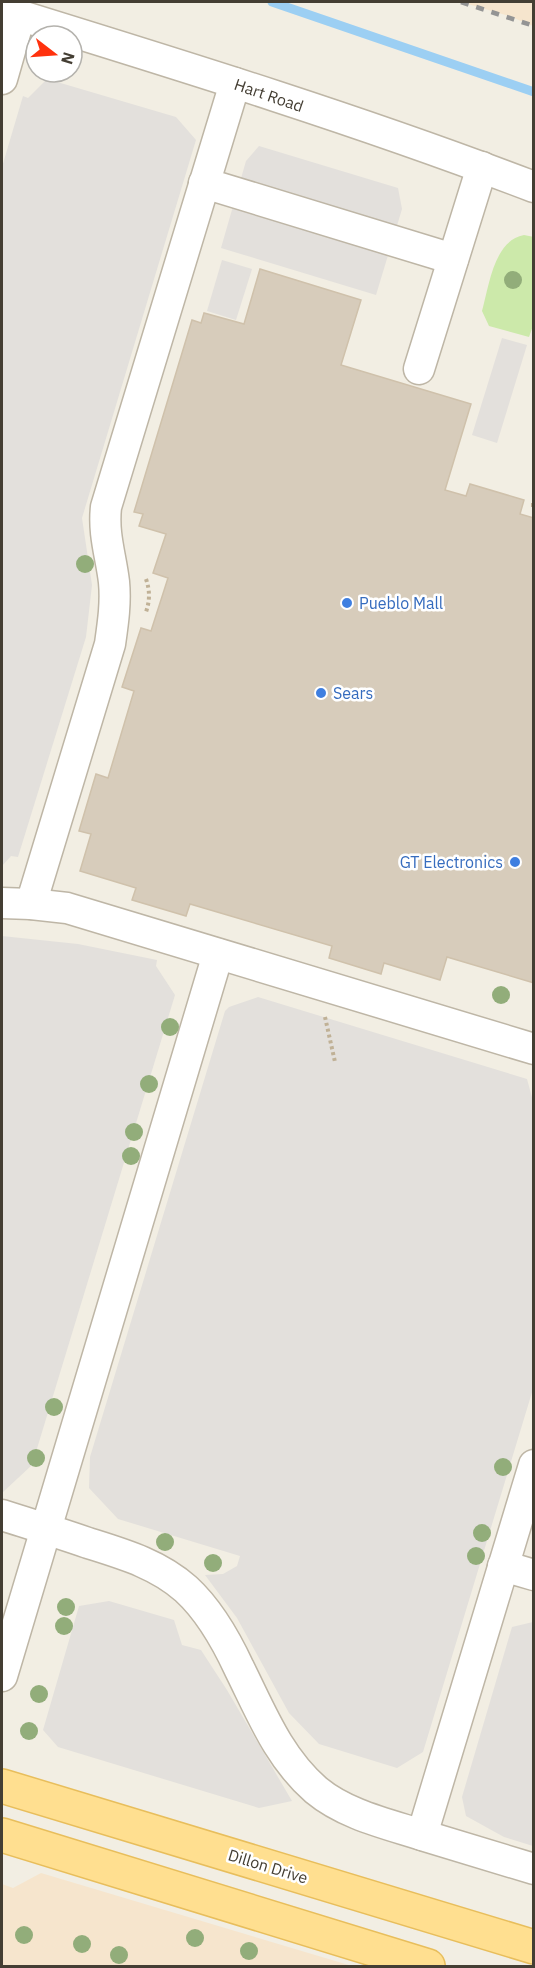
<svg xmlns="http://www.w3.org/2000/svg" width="535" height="1968" viewBox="0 0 535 1968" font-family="'IBM Plex Sans',sans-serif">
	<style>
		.commercial { fill: #f6e5cd }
		.green { fill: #cce9aa }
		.parking { fill: #e3e0dc }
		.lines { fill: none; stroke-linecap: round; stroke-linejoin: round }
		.stream { stroke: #9ccff3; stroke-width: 9 }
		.building { fill: #d7ccbb; stroke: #cfc1ab; stroke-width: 1.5 }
		.minor-casing { stroke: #beb6a6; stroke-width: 33 }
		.major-casing { stroke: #e8be5c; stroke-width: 36 }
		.path { stroke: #c0b196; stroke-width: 4; stroke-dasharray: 3 3; stroke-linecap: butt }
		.minor { stroke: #fff; stroke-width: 30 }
		.major { stroke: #ffdf90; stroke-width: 33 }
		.rail { stroke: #949494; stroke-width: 4.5; stroke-dasharray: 8 8; stroke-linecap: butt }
		.tree { fill: #92ad7a }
		.shop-dot { fill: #3f7fe0; stroke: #fff; stroke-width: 2 }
		.labels { text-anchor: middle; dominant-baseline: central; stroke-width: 5; stroke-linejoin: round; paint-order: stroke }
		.street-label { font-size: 16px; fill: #443e33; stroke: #fff }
		.shop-label { font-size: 16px; fill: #366cbe; stroke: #fff; text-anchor: start }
	</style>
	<rect width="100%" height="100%" fill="#f2eee3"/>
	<!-- commercial -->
	<g class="commercial">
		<path d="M461,2H533V26L509,16Z"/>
		<path d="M41,1873L352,1966H2V1884L13,1888Z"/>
	</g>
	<!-- green -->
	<path class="green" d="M524,235L534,237V323L529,337L489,326L482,311C489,286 494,240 524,235Z"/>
	<!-- parking -->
	<g class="parking">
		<path d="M47,79L176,117L196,140L82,518L92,585L86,637L18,857L11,856L2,866V167L23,96L28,98Z"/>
		<path d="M259,146L398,188L402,209L376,295L221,248L246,161Z"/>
		<path d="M222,260L252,269L236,320L207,311Z"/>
		<path d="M502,338L527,345L497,443L472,435Z"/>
		<path d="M2,936L78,944L157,960L156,966L175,995L32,1465L3,1492H2Z"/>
		<path d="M258,997L527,1079L533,1101V1389L423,1752L397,1768L319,1744L289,1713L237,1618L205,1575L223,1574L237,1566L240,1556L118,1519L89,1488L90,1457L225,1011L229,1007Z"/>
		<path d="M109,1601L174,1620L182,1645L201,1650L227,1690L292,1801L259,1808L58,1747L43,1730L79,1606Z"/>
		<path d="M533,1622H534L533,1846L504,1837L466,1816L462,1797L512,1627Z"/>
	</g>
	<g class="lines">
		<!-- stream -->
		<path class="stream" d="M272,2L534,92"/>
	</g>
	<!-- building -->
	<path class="building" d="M260,269L361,300L341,365L471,404L445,490L466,496L470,484L524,500L520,514L534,518V983L447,957L440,980L384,963L381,974L329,958L332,946L190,904L186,916L132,900L136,888L80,871L91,834L79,831L96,774L108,778L134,691L122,687L141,628L151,631L168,578L153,573L166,534L139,526L143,514L134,512L192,320L201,323L204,313L244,324Z"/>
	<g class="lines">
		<defs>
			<g id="minor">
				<path d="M2,10C180,65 359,120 534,187"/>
				<path d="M2,79L20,16"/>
				<path d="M204,183L453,259"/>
				<path d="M419,369L482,167"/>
				<path d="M2,903L31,904L67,908L534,1049"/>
				<path d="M31,904L110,644C113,623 116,603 114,582C111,556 103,535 106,507L235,83"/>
				<path d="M2,1515C30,1524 59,1533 88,1543C123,1554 158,1564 186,1589C210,1611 226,1640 239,1668C261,1712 278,1757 316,1790C346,1815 388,1824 425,1836C461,1847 497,1858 534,1869"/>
				<path d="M503,1566L534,1575"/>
				<path d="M2,1676L218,954"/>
				<path d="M422,1835L534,1465"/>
			</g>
			<g id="major">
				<path d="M2,1786L534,1947"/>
				<path d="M2,1835L428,1966"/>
			</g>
		</defs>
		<!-- minor casing -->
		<use href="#minor" class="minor-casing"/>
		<!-- major casing -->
		<use href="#major" class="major-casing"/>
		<!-- path -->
		<g class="path">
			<path d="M531,505H534"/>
			<path d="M146,579C150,591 150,600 146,612"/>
			<path d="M325,1017L335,1062"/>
		</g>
		<!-- minor -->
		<use href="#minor" class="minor"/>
		<!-- major -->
		<use href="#major" class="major"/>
		<!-- rail -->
		<path class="rail" d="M461,2L534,26"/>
	</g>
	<!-- trees -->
	<g class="tree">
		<circle cx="513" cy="280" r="9"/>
		<circle cx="85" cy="564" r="9"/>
		<circle cx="501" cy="995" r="9"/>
		<circle cx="170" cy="1027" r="9"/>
		<circle cx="149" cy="1084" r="9"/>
		<circle cx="134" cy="1132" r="9"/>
		<circle cx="131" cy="1156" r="9"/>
		<circle cx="54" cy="1407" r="9"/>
		<circle cx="36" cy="1458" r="9"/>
		<circle cx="503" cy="1467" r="9"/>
		<circle cx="482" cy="1533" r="9"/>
		<circle cx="165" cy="1542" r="9"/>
		<circle cx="476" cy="1556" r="9"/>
		<circle cx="213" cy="1563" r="9"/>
		<circle cx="66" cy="1607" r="9"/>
		<circle cx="64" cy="1626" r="9"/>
		<circle cx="39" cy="1694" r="9"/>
		<circle cx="29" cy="1731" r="9"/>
		<circle cx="24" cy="1935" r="9"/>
		<circle cx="195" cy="1938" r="9"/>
		<circle cx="82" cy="1944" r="9"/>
		<circle cx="249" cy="1951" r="9"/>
		<circle cx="119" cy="1955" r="9"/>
	</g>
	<!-- markers -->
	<g class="shop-dot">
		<circle cx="347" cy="603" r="6"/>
		<circle cx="321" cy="693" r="6"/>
		<circle cx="515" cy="862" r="6"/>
	</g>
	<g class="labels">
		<!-- street labels -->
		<g class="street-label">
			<text transform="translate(269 95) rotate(19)">Hart Road</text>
			<text transform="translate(268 1866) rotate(17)">Dillon Drive</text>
		</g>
		<!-- shop labels -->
		<g class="shop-label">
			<text x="359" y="603">Pueblo Mall</text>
			<text x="333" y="693">Sears</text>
			<text x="503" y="862" text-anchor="end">GT Electronics</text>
		</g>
	</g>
	<!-- border -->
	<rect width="535" height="1968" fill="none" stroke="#443e33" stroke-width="6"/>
	<!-- north arrow -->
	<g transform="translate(54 54) rotate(107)"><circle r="28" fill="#ffffff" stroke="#b4b2ad" stroke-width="1.5"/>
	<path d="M0-4.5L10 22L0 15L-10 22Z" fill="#ff320e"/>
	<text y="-9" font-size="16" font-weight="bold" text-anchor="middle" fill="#443e33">N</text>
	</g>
</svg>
